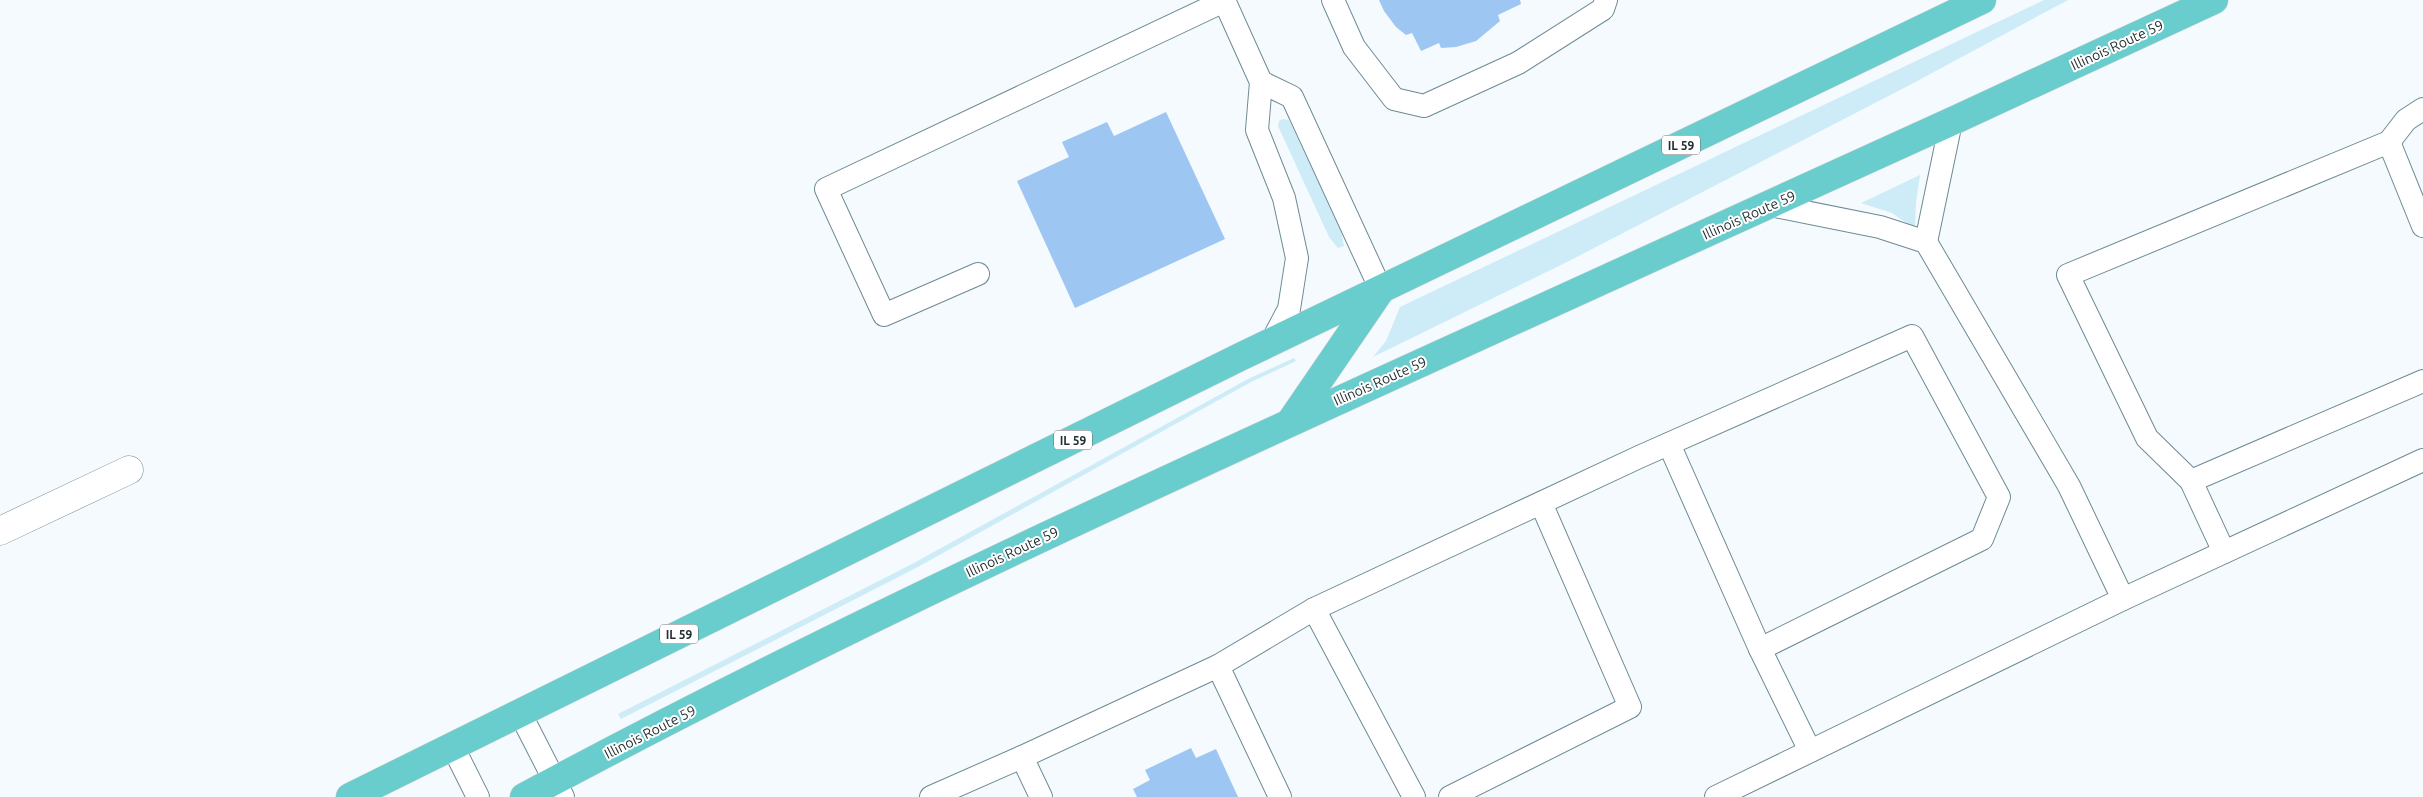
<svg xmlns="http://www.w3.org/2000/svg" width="2423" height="797" viewBox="0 0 2423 797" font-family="Ubuntu,sans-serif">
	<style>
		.green { fill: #cdecf7 }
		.building { fill: #9ec6f3 }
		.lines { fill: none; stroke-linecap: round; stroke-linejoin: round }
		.service-casing { stroke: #6e8a94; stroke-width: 24 }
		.minor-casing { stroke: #6e8a94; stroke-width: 29 }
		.primary-casing { stroke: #d3d5d6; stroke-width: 29 }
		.service { stroke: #fff; stroke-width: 22 }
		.minor { stroke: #fff; stroke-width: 28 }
		.primary { stroke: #6acdcd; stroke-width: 28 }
		.labels { text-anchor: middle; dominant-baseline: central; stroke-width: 4; stroke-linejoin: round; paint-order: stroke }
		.shield { fill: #fff; stroke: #646d70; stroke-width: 1 }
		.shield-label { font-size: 12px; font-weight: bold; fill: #222e32 }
		.street-label { font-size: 14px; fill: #222e32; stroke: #fff }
	</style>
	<rect width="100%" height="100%" fill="#f4fafd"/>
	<!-- green -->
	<g class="green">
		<path d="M2044,0H2068L1904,88L1565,263L1373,357L1386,341L1400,307Z"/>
		<path d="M1283,119L1289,120L1341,231L1344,246L1338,248L1329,237L1278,126L1279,121Z"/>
		<path d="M1920,175L1916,202L1915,229L1892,213L1861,203Z"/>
		<path d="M1294,358L1296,361L1251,382L916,568L621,719L618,714L912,564L1248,379Z"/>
	</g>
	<!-- building -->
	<g class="building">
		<path d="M1379,0H1520L1521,4L1498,15L1500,21L1476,41L1456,47L1441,48L1439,43L1421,51L1412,33L1406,35L1396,27L1384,11Z"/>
		<path d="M1166,112L1225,239L1075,308L1017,181L1069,157L1062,142L1107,122L1114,136Z"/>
		<path d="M1191,748L1196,758L1216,749L1238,797H1137L1133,789L1150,780L1145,770Z"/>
	</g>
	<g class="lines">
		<defs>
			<g id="service">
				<path d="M1224,0L1261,82L1257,130L1284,198L1297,258L1289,309L1272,341"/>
				<path d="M1333,0L1354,47L1394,99L1424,106L1518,63L1603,9L1606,0"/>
				<path d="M1261,82L1292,97L1381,290"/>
				<path d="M2389,142L2423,226"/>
				<path d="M1770,205L1880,227L1926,242L2069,486L2123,599"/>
				<path d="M1926,242L1951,122"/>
				<path d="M978,274L884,315L826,189L1224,1"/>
				<path d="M1669,444L1760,649"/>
				<path d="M2191,481L2423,381"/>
				<path d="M2224,552L2191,481L2147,438L2068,275L2389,142L2406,120L2423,109"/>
				<path d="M1314,609L1639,457L1912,336L1999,497L1982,539L1760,649L1810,751"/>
				<path d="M1218,666L1314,609L1414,797"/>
				<path d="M520,713L563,797"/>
				<path d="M453,747L478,797"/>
				<path d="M1022,757L1041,797"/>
				<path d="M931,797L1022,757L1218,666L1280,797"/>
				<path d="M1450,797L1630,707L1541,503"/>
				<path d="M1716,797L2123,599L2423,460"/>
			</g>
			<path id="minor" d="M0,531L129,470"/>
			<g id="primary">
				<path d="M1291,421L1380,291"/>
				<path d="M350,797L1240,357L1982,0"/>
				<path d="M524,797C849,622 1186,470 1522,317C1753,213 1984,107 2214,0"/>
			</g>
		</defs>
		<!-- service casing -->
		<use href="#service" class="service-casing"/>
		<!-- minor casing -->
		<use href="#minor" class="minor-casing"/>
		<!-- primary casing -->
		<use href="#primary" class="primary-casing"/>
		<!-- service -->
		<use href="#service" class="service"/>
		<!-- minor -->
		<use href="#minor" class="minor"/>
		<!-- primary -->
		<use href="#primary" class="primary"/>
	</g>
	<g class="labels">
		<!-- shield labels -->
		<g class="shield">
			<rect x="1662" y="135.5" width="38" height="19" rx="4"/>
			<rect x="1054" y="430.5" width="38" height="19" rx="4"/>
			<rect x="660" y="624.5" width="38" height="19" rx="4"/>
		</g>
		<g class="shield-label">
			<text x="1681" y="145">IL 59</text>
			<text x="1073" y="440">IL 59</text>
			<text x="679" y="634">IL 59</text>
		</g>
		<!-- street labels -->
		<g class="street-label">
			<text transform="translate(2117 45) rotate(-25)">Illinois Route 59</text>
			<text transform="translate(1749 215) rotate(-24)">Illinois Route 59</text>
			<text transform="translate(1380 381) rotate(-24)">Illinois Route 59</text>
			<text transform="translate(1012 552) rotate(-25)">Illinois Route 59</text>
			<text transform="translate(650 732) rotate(-27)">Illinois Route 59</text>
		</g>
	</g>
</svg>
